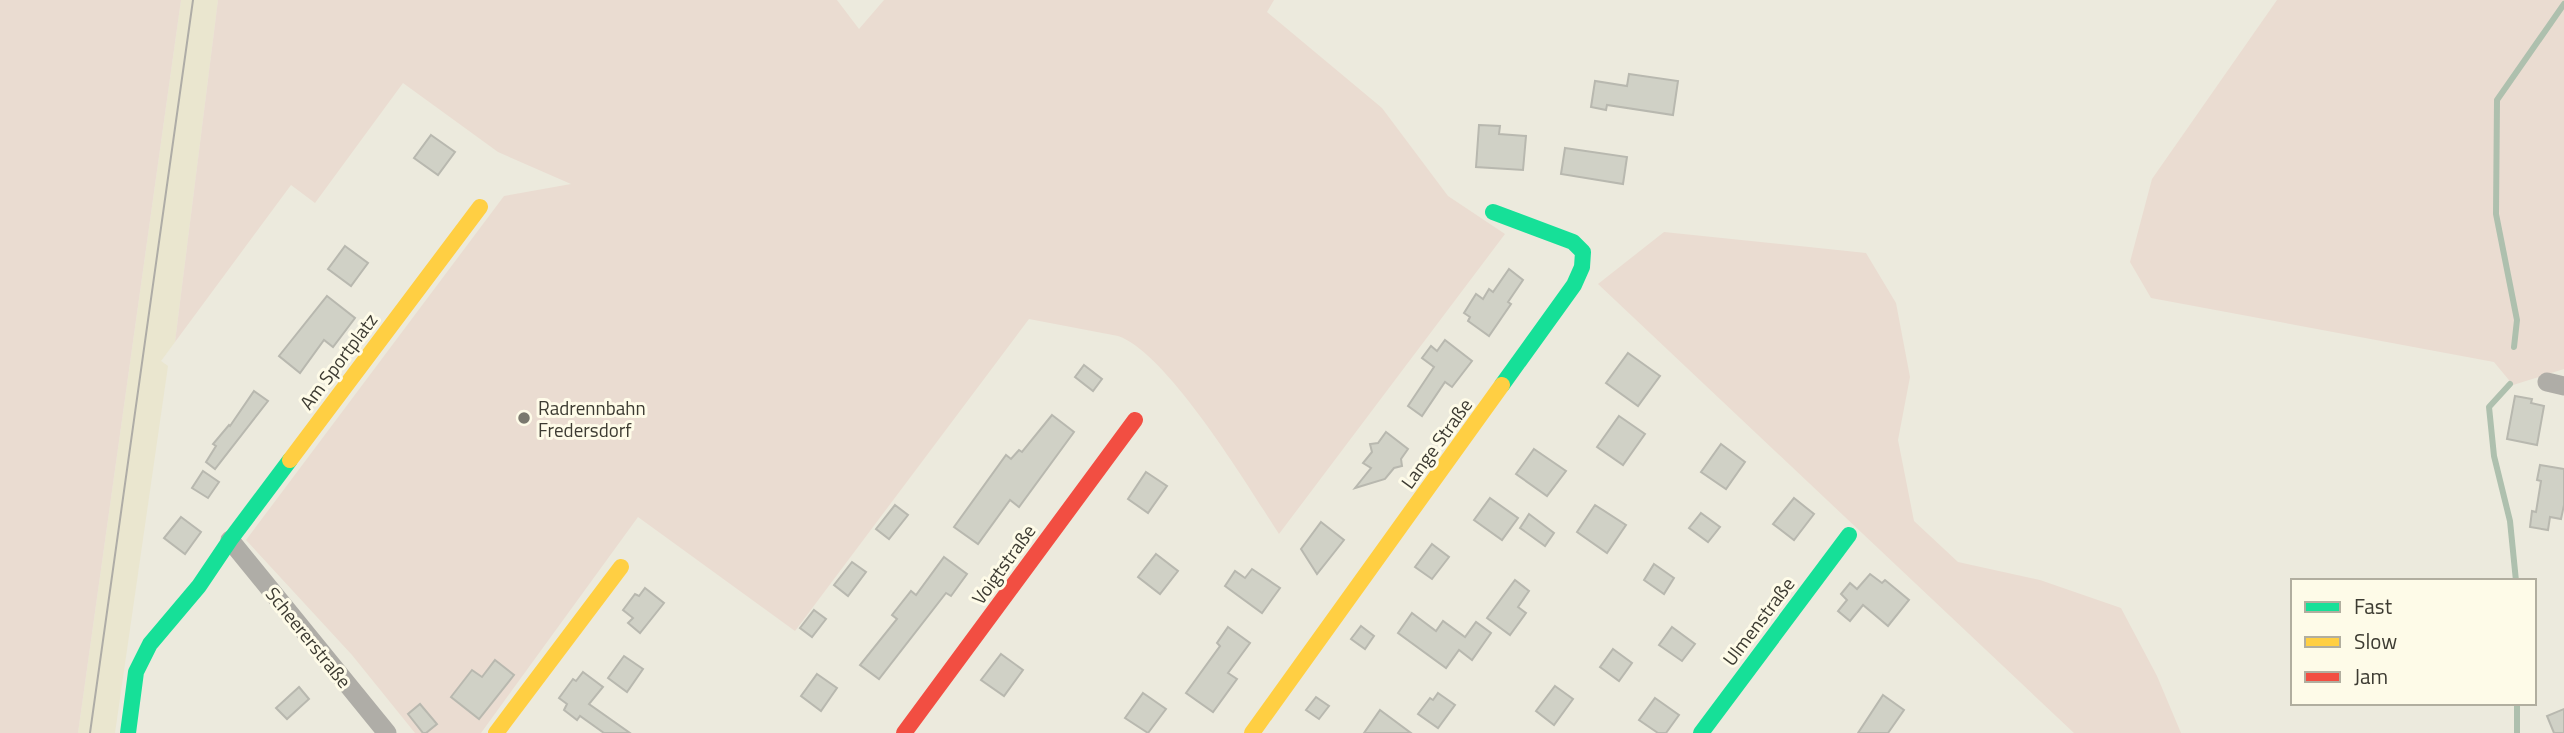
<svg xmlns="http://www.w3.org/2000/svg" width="2564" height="733" viewBox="0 0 2564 733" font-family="'Titillium Web',sans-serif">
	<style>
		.built { fill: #eae6cf }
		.green { fill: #eadcd1 }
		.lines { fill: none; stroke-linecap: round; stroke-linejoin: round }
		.stream { stroke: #aec0ae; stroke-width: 6 }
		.building { fill: #d0d1c6; stroke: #b8b8af; stroke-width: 2 }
		.street { stroke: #afada7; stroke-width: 19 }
		.fast { stroke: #16e098; stroke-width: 16 }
		.slow { stroke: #ffcf43; stroke-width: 16 }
		.jam { stroke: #f24e42; stroke-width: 16 }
		.tram { stroke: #aeaca6; stroke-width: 2 }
		.poi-dot { fill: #7a786e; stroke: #fefbe8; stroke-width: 2.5 }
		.labels { text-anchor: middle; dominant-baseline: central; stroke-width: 6; stroke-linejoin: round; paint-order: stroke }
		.street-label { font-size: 19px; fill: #3d3b32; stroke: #fefbe8 }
		.poi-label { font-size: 19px; fill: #3d3b32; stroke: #fefbe8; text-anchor: start }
	</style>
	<rect width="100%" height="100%" fill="#eceadd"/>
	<!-- built -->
	<path class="built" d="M181,0H218L175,342L161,361L168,366L115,733H78Z"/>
	<!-- green -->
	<g class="green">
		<path d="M0,0H181L78,733H0Z"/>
		<path d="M218,0H837L859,29L884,0H1274L1267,12L1382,108L1448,196L1505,234L1279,534C1249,488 1168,353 1118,336L1029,319L795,631L638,517L481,733H415L352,655L246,540L504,196L571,184L498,152L403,83L315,203L291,185L175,342Z"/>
		<path d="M2277,0H2564V369L2513,385L2494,362L2151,298L2130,262L2152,179Z"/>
		<path d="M1664,232L1866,253L1896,303L1910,377L1898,440L1914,521L1958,562L2040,580L2121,608L2157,676L2181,733H2074L1598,284Z"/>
	</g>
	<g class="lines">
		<!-- stream -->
		<g class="stream">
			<path d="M2514,347L2517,320L2496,214L2497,100L2564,4"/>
			<path d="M2510,384L2489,407L2494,456L2510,521L2516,581"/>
			<path d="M2517,703V733"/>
		</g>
	</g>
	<!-- building -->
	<g class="building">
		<path d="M1629,74L1678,81L1673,115L1607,105L1606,110L1591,107L1595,81L1627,86Z"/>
		<path d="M1479,125L1500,126L1499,134L1526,136L1523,170L1476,167Z"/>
		<path d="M431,135L455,152L438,175L414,158Z"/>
		<path d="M1565,148L1627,157L1623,184L1561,174Z"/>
		<path d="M345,246L368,263L351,286L328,269Z"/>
		<path d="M1509,269L1523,280L1508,302L1511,304L1489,336L1468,321L1470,317L1464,313L1476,294L1483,299L1489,289L1493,292Z"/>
		<path d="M327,296L355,318L333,347L324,340L300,373L279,356Z"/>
		<path d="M1445,340L1472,361L1452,387L1445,382L1422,416L1408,406L1434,367L1422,358L1431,346L1437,351Z"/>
		<path d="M1628,353L1660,376L1638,406L1606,383Z"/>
		<path d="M1084,365L1102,379L1093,391L1075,377Z"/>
		<path d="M254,391L268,401L215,469L206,462L216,446L213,444L229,425L230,426Z"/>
		<path d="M2515,396L2532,399L2531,403L2544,406L2537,445L2507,439Z"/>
		<path d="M1052,415L1074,432L1019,507L1010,500L978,544L954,527L1006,455L1011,459L1019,450L1022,452Z"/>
		<path d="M1619,416L1645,434L1623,465L1597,447Z"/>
		<path d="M1386,432L1408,449L1401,459L1402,466L1394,468L1385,479L1355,488L1371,468L1363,463L1372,452L1370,444L1378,443Z"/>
		<path d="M1721,444L1745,462L1726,489L1701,472Z"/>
		<path d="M1534,449L1566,471L1547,496L1516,474Z"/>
		<path d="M2540,465L2564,469V505L2561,519L2550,517L2548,530L2530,527L2532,511L2536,512L2541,481L2537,480Z"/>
		<path d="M203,471L219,482L208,498L192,488Z"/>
		<path d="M1146,472L1167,486L1148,513L1128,499Z"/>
		<path d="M1490,498L1518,518L1502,540L1474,520Z"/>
		<path d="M1794,498L1814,514L1794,540L1773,524Z"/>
		<path d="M895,505L908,515L889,539L876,529Z"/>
		<path d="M1595,505L1626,525L1607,553L1577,532Z"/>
		<path d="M1701,513L1720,527L1708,542L1689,528Z"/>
		<path d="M1529,514L1554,533L1545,546L1520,528Z"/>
		<path d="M181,517L201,532L185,554L164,538Z"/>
		<path d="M1321,522L1344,540L1317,574L1301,549Z"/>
		<path d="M1432,544L1449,557L1432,579L1415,567Z"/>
		<path d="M1156,554L1178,571L1160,594L1138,577Z"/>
		<path d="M944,557L967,574L951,596L946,593L879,679L860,665L897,619L892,615L911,591L916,595Z"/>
		<path d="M852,562L866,572L848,596L834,585Z"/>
		<path d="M1654,564L1674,578L1664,594L1644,580Z"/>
		<path d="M1252,569L1280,588L1262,613L1225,586L1235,571L1245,578Z"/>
		<path d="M1870,574L1882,583L1885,580L1909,600L1888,626L1863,605L1850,621L1838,611L1847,600L1841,594L1850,583L1857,589Z"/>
		<path d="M1515,580L1529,591L1518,607L1526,613L1510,635L1487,618Z"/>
		<path d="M645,588L664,603L640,633L628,623L633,618L623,610L635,594L639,596Z"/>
		<path d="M814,610L826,619L812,637L800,628Z"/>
		<path d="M1412,613L1436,631L1443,621L1465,637L1476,622L1491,633L1472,660L1459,650L1446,668L1398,633Z"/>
		<path d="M1361,626L1374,636L1365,649L1351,639Z"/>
		<path d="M1228,627L1250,643L1228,673L1237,679L1213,712L1186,693L1220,646L1217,643Z"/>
		<path d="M1672,627L1695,644L1682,661L1659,645Z"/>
		<path d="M1613,649L1632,663L1619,681L1600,667Z"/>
		<path d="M1001,654L1023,670L1004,696L981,680Z"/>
		<path d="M624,656L643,669L627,692L608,678Z"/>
		<path d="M495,660L514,675L479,719L451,697L472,670L482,677Z"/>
		<path d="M583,672L603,687L589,704L630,733H604L580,716L577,720L564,710L567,704L559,698L573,679L576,681Z"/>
		<path d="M817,674L837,688L821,711L801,696Z"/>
		<path d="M1555,686L1573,699L1554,725L1536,711Z"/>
		<path d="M299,687L309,699L287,719L276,708Z"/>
		<path d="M1143,693L1166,709L1148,733L1125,718Z"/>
		<path d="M1438,693L1455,705L1438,728L1418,714L1430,698L1433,700Z"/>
		<path d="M1883,695L1904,710L1888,733H1858Z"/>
		<path d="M1316,697L1329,706L1319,719L1306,710Z"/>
		<path d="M1655,698L1679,715L1666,733H1658L1639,720Z"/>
		<path d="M420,704L437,724L426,733H423L408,714Z"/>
		<path d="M2564,709V733H2554L2547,716Z"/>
		<path d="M1380,710L1411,733H1364Z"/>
	</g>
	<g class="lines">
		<!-- street -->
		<g class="street">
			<path d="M2547,382L2564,386"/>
			<path d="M230,540L387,733"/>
		</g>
		<!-- fast -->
		<g class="fast">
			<path d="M1493,212L1573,242L1583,252L1582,267L1574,285L1502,385"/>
			<path d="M128,733L136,672L150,644L199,586L230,540L290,460"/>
			<path d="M1701,733L1849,535"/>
		</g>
		<!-- slow -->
		<g class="slow">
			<path d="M290,460L480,207"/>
			<path d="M496,733L621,567"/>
			<path d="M1252,733L1502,385"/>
		</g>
		<!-- jam -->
		<path class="jam" d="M904,733L1135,420"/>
		<!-- tram -->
		<path class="tram" d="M90,733L193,0"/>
	</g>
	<!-- markers -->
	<circle class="poi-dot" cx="524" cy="418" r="7"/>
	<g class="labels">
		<!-- street labels -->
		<g class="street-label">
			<text transform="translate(338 361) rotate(-53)">Am Sportplatz</text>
			<text transform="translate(1436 443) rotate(-54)">Lange Straße</text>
			<text transform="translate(1003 564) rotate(-54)">Voigtstraße</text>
			<text transform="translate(1758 621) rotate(-53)">Ulmenstraße</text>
			<text transform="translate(309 637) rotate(51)">Scheererstraße</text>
		</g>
		<!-- poi labels -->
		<g class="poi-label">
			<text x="538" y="407">Radrennbahn<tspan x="538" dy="22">Fredersdorf</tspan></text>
		</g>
	</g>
	<!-- legend -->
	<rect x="2291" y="579" width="245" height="126" fill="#fefbe8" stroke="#b1ae9f" stroke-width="2"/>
	<rect x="2305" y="602" width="35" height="10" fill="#16e098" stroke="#b1ae9f" stroke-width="2"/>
	<text x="2354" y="614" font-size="21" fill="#3d3b32">Fast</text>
	<rect x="2305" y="637" width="35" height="10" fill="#ffcf43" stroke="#b1ae9f" stroke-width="2"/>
	<text x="2354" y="649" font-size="21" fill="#3d3b32">Slow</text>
	<rect x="2305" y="672" width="35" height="10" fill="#f24e42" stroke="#b1ae9f" stroke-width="2"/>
	<text x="2354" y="684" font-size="21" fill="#3d3b32">Jam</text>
</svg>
